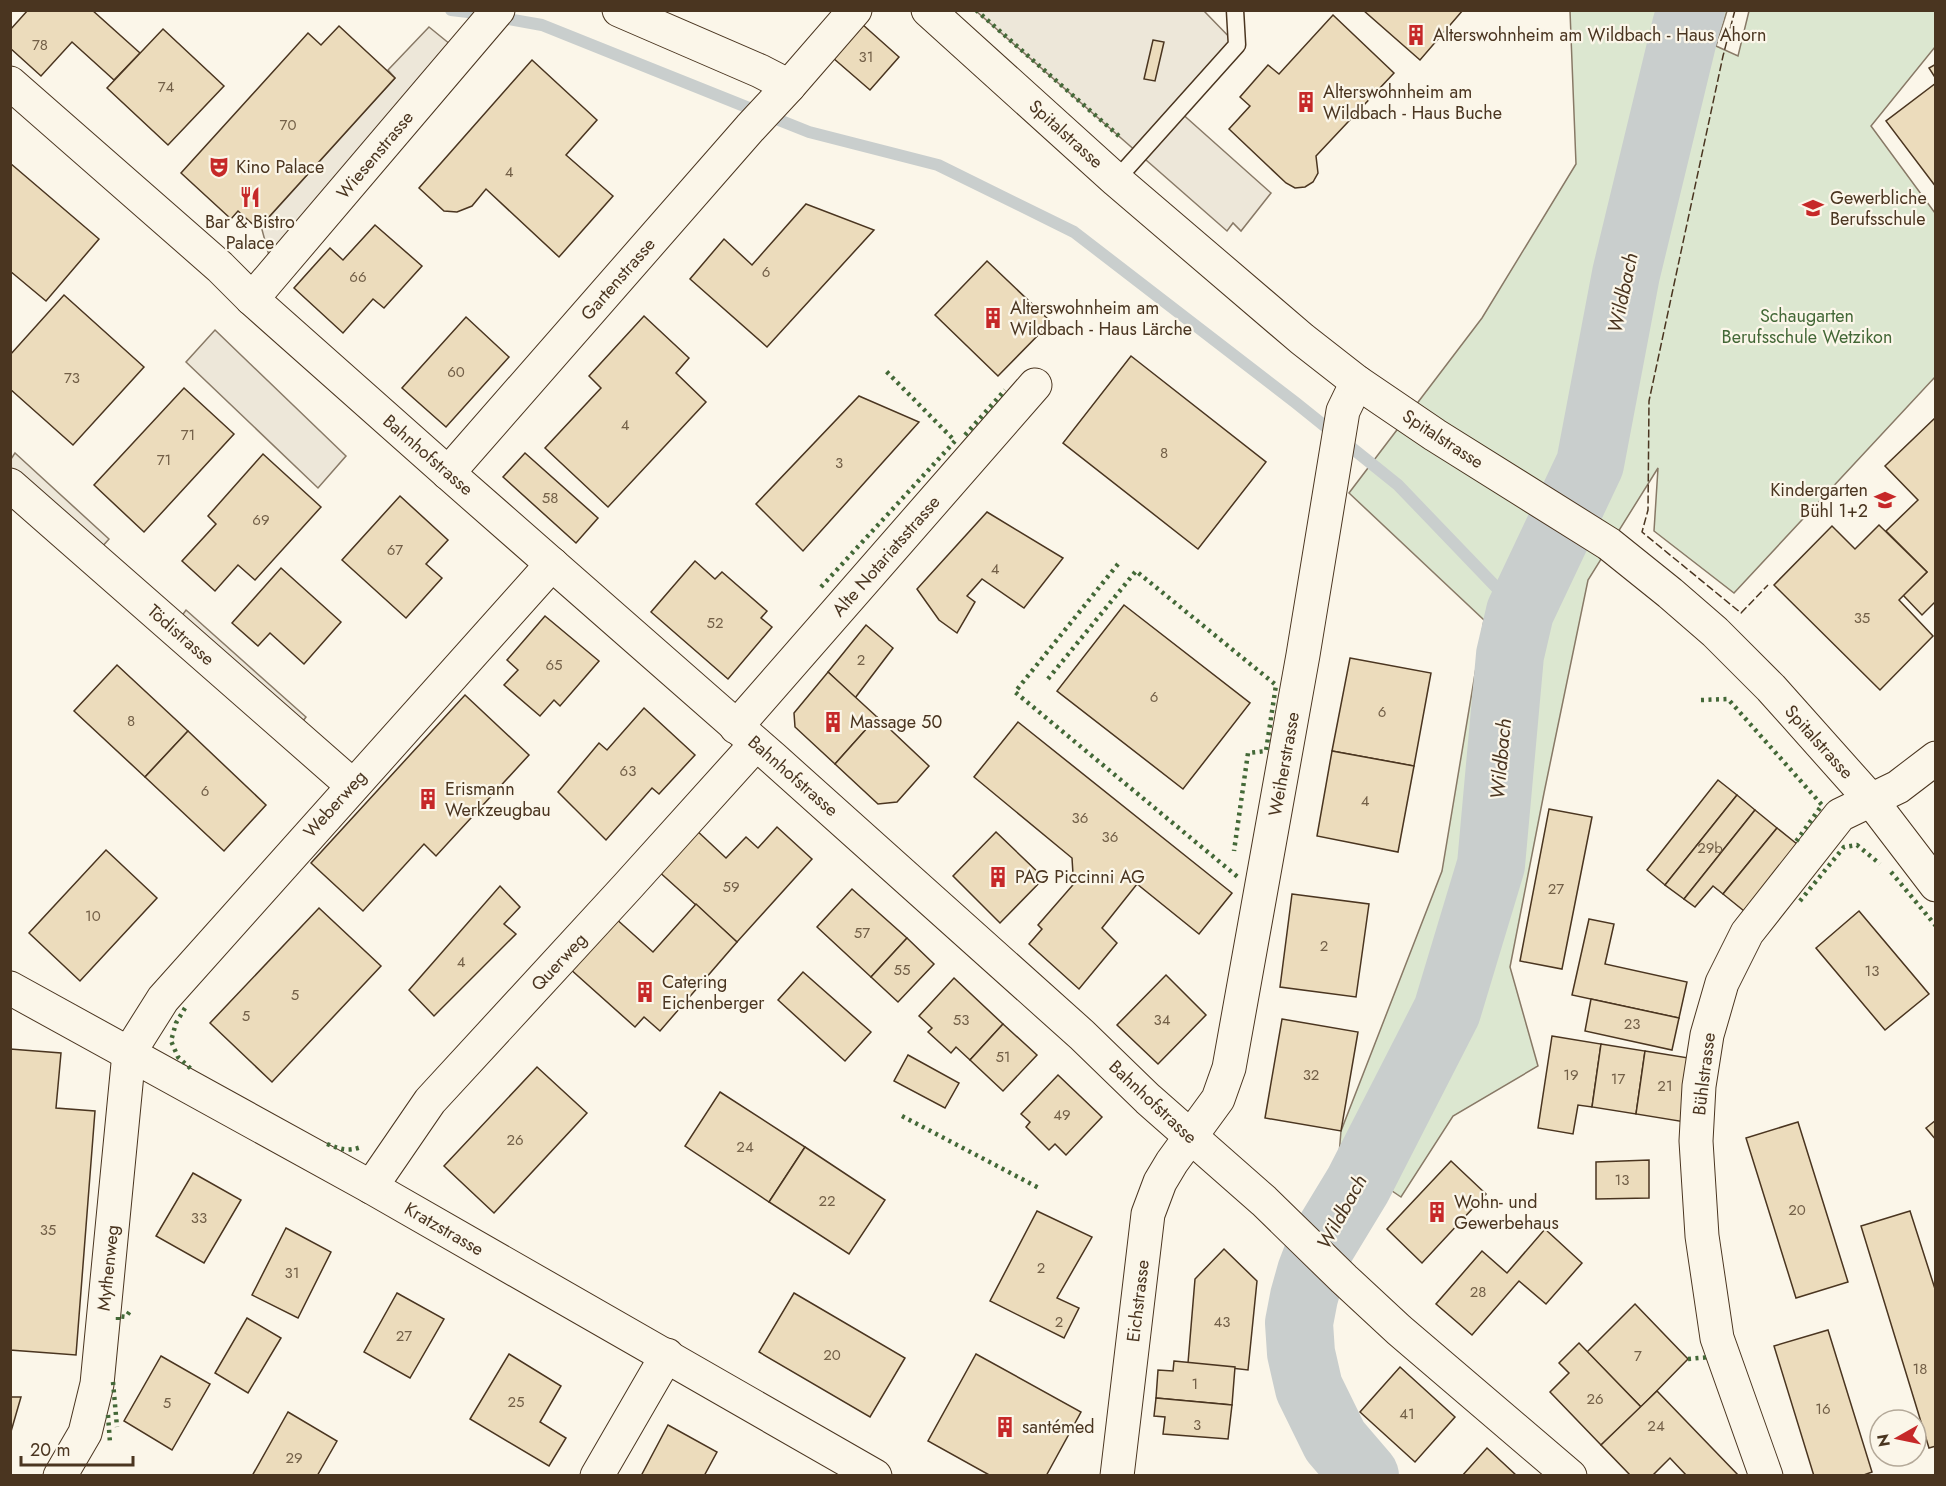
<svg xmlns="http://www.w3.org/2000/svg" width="1946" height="1486" viewBox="0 0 1946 1486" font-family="Jost,sans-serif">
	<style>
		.green { fill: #dce7d0; stroke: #887966; stroke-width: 1.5 }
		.parking { fill: #ede7d9; stroke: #887966; stroke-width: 1.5 }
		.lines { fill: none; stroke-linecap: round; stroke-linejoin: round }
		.stream { stroke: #c9cecd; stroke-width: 12 }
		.river { stroke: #c9cecd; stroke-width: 68 }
		.building { fill: #ecdcbc; stroke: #4a3520; stroke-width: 1.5 }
		.lane-casing { stroke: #4a3520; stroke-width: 19 }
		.street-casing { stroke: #4a3520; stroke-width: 35 }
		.secondary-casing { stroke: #4a3520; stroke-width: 35 }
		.lane { stroke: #fbf6e9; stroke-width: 16 }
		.street { stroke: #fbf6e9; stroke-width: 33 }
		.secondary { stroke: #fbf6e9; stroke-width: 33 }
		.hedge { stroke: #436837; stroke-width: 4.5; stroke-dasharray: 3 4.5; stroke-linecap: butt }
		.fence { stroke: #4a3520; stroke-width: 1.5; stroke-dasharray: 8 3; stroke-linecap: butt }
		.labels { text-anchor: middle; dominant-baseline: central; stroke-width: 4.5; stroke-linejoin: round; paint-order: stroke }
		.number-label { font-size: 15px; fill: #725f47 }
		.poi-label { font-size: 18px; fill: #4a3520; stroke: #fbf6e9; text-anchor: start }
		.street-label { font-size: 18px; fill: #4a3520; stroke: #fbf6e9 }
		.park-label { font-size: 18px; fill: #436837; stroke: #fbf6e9 }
		.water-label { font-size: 20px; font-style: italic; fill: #4a3520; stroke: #fbf6e9 }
	</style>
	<rect width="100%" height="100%" fill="#fbf6e9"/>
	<!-- green -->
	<path class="green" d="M1570,11H1727L1716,46L1738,56L1749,11H1935V47L1871,126L1935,213V377L1734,593L1654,531L1658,468L1588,580L1544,793L1510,967L1538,1066L1453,1116L1401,1197L1339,1155L1341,1131L1442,871L1484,620L1349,493L1482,318L1576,164Z"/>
	<!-- parking -->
	<g class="parking">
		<path d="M976,11H1204L1237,45L1179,111L1271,193L1241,231L1233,223L1227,231Z"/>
		<path d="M429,27L461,53L274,274L261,226L395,78L388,70Z"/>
		<path d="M215,330L346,456L318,488L186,362Z"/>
		<path d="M15,453L109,539L93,557L11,485V459Z"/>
		<path d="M186,610L306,717L293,734L173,628Z"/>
	</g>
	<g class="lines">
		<!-- stream -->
		<path class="stream" d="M451,10L468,12L542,25L809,132L938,165L1074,232L1296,403L1398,485L1520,612"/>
		<!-- river -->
		<path class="river" d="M1365,1476L1335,1441L1309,1388L1301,1353L1299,1323L1304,1297L1311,1272L1321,1246L1358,1185L1447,1011L1491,865L1510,655L1520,612L1590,464L1626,274L1686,26L1691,10"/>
	</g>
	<!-- building -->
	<g class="building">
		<path d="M28,10H92L140,53L114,80L72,42L41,76L10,48V30Z"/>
		<path d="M1363,10H1463L1420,60Z"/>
		<path d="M1333,15L1394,73L1316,156L1318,173L1313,182L1305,187L1295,188L1286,183L1229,129L1250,106L1240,97L1268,65L1279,74Z"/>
		<path d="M862,24L899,57L870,90L833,58Z"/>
		<path d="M339,26L395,78L258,229L238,211L231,219L181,173L308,33L321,45Z"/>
		<path d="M163,29L224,86L168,145L107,88Z"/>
		<path d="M1153,40L1164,42L1155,81L1144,79Z"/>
		<path d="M532,60L597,120L566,155L613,196L559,257L486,189L472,206L457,212L444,211L419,188Z"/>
		<path d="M1936,64V79L1929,68Z"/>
		<path d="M1936,83V187L1886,121Z"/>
		<path d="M10,163L99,239L46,301L10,271Z"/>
		<path d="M806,204L874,230L767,347L690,279L724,239L752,265Z"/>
		<path d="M375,225L422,266L384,308L373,299L343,333L294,288L330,248L343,260Z"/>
		<path d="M987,261L1051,322L998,376L935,315Z"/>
		<path d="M64,295L144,367L73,445L10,389V355Z"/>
		<path d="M644,316L689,358L676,373L706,402L608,507L545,448L601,388L589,376Z"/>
		<path d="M466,317L509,357L446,427L402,388Z"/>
		<path d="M1131,356L1266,462L1198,549L1063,443Z"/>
		<path d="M184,388L234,434L144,532L94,485Z"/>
		<path d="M859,396L919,422L803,551L756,504Z"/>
		<path d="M1936,417V601L1922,615L1903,595L1927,572L1886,531L1918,500L1885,466Z"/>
		<path d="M525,453L598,518L576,543L503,477Z"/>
		<path d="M263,454L321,507L255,580L238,565L215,591L182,561L216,524L208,516Z"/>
		<path d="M400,496L448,540L426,564L442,578L406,618L342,560Z"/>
		<path d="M987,512L1063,558L1024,608L982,579L967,596L975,602L957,633L939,620L917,589Z"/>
		<path d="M1879,525L1927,572L1899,600L1933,636L1880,690L1774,585L1832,526L1855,549Z"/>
		<path d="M695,561L715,579L722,572L767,611L761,618L772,627L728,679L651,612Z"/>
		<path d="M281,568L341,622L304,664L270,633L258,646L232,623Z"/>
		<path d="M1124,605L1250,703L1183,789L1057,691Z"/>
		<path d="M545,616L599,661L560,706L554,700L540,716L504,685L518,670L507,660Z"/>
		<path d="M866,625L893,648L855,698L828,672Z"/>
		<path d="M1350,658L1431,673L1414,766L1332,751Z"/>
		<path d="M117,665L188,731L145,777L74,711Z"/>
		<path d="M828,672L877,717L835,764L795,727L794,713Z"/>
		<path d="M465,695L529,755L436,856L424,844L363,911L311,863Z"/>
		<path d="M644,708L695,755L659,794L652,788L606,840L558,792L599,743L607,750Z"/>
		<path d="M877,717L929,766L897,802L878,804L835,764Z"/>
		<path d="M1018,722L1232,893L1199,934L1137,884L1102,928L1117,943L1079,989L1029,944L1042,929L1038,925L1079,878L1073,874L1072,858L974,777Z"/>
		<path d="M188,731L266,805L224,851L145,777Z"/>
		<path d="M1332,751L1414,766L1398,852L1317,836Z"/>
		<path d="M1718,780L1737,795L1665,885L1647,870Z"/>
		<path d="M1737,795L1755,810L1684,899L1665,885Z"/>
		<path d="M1549,809L1592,817L1562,969L1520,961Z"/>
		<path d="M1755,810L1777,828L1723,894L1713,886L1695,907L1684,899Z"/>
		<path d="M777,827L812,859L737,942L656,869L694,828L726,858L746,837L758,848Z"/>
		<path d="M1777,828L1802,848L1749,915L1723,894Z"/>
		<path d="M996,832L1044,878L1000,923L953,876Z"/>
		<path d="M106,850L157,898L80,981L29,933Z"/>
		<path d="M500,886L520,907L504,924L516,934L434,1016L409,990Z"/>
		<path d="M852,889L907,938L871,977L817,927Z"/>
		<path d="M1292,894L1369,904L1356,997L1280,987Z"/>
		<path d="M696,904L737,942L660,1031L644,1017L635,1027L569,968L614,917L653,952Z"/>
		<path d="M319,908L381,966L272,1082L210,1023Z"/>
		<path d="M1859,911L1929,994L1885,1030L1816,948Z"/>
		<path d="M1589,919L1614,924L1605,964L1687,982L1679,1018L1572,995Z"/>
		<path d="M907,938L934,964L898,1002L871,977Z"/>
		<path d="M803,972L871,1032L845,1061L778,1000Z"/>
		<path d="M1166,975L1206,1015L1158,1064L1117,1025Z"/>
		<path d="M954,978L1003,1024L970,1060L956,1047L951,1053L928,1032L932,1028L919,1016Z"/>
		<path d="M1591,999L1679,1018L1672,1050L1585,1031Z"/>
		<path d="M1282,1019L1358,1032L1341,1131L1265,1118Z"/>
		<path d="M1003,1024L1037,1055L1003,1091L970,1060Z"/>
		<path d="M1552,1036L1601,1044L1592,1107L1578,1105L1573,1134L1538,1128Z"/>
		<path d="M1601,1044L1645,1051L1636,1114L1592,1107Z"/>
		<path d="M10,1049L61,1053L56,1108L95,1111L76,1355L10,1350Z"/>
		<path d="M1645,1051L1695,1059L1685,1122L1636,1114Z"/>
		<path d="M908,1055L959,1083L945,1108L894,1081Z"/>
		<path d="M537,1067L587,1113L494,1213L444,1166Z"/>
		<path d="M1058,1075L1102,1117L1066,1155L1055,1144L1049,1150L1026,1127L1030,1122L1021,1114Z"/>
		<path d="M720,1092L805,1147L769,1202L685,1146Z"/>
		<path d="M1936,1120V1140L1926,1128Z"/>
		<path d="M1798,1122L1848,1282L1796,1298L1746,1138Z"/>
		<path d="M805,1147L885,1200L849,1254L769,1202Z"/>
		<path d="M1649,1160V1198L1596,1199V1162Z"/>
		<path d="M1451,1161L1486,1194L1422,1263L1387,1229Z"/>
		<path d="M193,1173L241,1200L204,1263L156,1236Z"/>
		<path d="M1037,1211L1092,1237L1057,1298L1079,1308L1064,1338L990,1301Z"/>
		<path d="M1910,1211L1936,1292V1446L1929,1448L1861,1226Z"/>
		<path d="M286,1228L331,1252L298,1318L252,1295Z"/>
		<path d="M1545,1229L1582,1263L1546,1304L1519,1281L1472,1335L1436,1304L1482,1251L1507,1273Z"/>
		<path d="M1224,1249L1257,1281L1248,1370L1188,1363L1195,1279Z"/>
		<path d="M397,1293L444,1319L410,1378L364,1352Z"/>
		<path d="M794,1293L905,1358L870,1417L759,1352Z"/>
		<path d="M1635,1304L1688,1359L1641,1407L1587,1352Z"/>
		<path d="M247,1318L281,1338L248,1393L215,1373Z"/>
		<path d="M1828,1330L1872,1472L1861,1476H1814L1774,1346Z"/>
		<path d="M1579,1343L1641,1407L1601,1445L1550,1392L1569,1373L1559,1363Z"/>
		<path d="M509,1354L561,1386L540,1422L566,1438L549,1466L470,1419Z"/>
		<path d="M976,1354L1081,1412L1046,1476H991L928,1441Z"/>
		<path d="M161,1356L210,1384L172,1450L124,1421Z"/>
		<path d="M1174,1361L1235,1367L1232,1405L1156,1398L1158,1370L1173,1371Z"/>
		<path d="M1400,1367L1455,1417L1415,1462L1360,1412Z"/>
		<path d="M1657,1391L1739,1476H1687L1670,1458L1652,1476H1631L1601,1445Z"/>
		<path d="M10,1397H21L10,1435Z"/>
		<path d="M1156,1398L1232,1405L1228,1439L1163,1434L1165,1417L1154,1416Z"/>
		<path d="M288,1412L337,1441L317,1476H252Z"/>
		<path d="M668,1425L717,1452L704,1476H641Z"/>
		<path d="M1487,1448L1517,1476H1462Z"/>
	</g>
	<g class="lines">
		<defs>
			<path id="lane" d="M1116,180L1237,45L1235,10"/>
			<g id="street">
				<path d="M619,10L760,71L789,86L855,10"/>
				<path d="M252,299L498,10"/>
				<path d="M448,473L750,128L789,86"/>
				<path d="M10,485L352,785"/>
				<path d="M736,727L1035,385"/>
				<path d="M10,988L371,1187L875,1476"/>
				<path d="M371,1187L430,1101L627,887L756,744"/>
				<path d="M60,1476L85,1433L97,1384L129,1053L163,999L552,564"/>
				<path d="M597,1476L667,1355"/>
				<path d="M1117,1476L1148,1214L1160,1182L1172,1162L1218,1099L1229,1068L1303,655L1343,411L1357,382"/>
				<path d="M1766,1476L1717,1338L1702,1236L1696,1141L1699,1086L1707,1035L1722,983L1747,933L1840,815L1898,787L1936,758"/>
			</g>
			<g id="secondary">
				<path d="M928,10L1116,180L1302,339L1357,382L1435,435L1609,544L1670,593L1715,632L1771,688L1871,800L1936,885"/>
				<path d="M10,83L220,267L252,299L448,473L774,759L1082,1035L1148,1099L1264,1201L1344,1279L1399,1330L1570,1476"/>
			</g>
		</defs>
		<!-- lane casing -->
		<use href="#lane" class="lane-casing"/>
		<!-- street casing -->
		<use href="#street" class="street-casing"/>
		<!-- secondary casing -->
		<use href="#secondary" class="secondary-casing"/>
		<!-- lane -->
		<use href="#lane" class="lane"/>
		<!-- street -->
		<use href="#street" class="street"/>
		<!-- secondary -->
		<use href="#secondary" class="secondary"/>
		<!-- hedge -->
		<g class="hedge">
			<path d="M976,10L1120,137"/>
			<path d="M965,435L1005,390"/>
			<path d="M1118,564L1015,692L1239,878"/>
			<path d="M821,587L955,441L885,370"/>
			<path d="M1048,679L1136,571L1276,685L1266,751L1248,753L1234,851"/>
			<path d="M1701,700L1728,699L1822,805L1795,843"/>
			<path d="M1891,872L1936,926"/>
			<path d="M1800,901L1844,847L1857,845L1880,864"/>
			<path d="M185,1008L176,1023L171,1041L178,1057L191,1069"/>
			<path d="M902,1116L1039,1188"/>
			<path d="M327,1144C340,1149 347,1152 361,1147"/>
			<path d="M118,1320V1316L126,1317L130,1311"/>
			<path d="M1688,1359L1710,1357"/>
			<path d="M113,1382L117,1427"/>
			<path d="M108,1415L110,1443"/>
		</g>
		<!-- fence -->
		<path class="fence" d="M1735,10L1723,56L1649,401L1648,510L1642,532L1741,613L1768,585"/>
	</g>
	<!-- icons -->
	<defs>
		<symbol id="building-bare" viewBox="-9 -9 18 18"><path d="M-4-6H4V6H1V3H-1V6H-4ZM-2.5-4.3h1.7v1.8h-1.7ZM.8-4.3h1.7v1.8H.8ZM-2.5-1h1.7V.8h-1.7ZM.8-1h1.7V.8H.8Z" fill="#c62828" stroke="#fbf6e9" stroke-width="2.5" paint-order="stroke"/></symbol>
		<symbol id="theatre-bare" viewBox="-9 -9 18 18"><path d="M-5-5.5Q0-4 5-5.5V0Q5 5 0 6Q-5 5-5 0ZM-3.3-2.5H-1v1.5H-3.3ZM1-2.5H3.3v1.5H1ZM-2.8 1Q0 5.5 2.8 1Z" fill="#c62828" stroke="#fbf6e9" stroke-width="2.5" paint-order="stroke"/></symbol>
		<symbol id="restaurant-bare" viewBox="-9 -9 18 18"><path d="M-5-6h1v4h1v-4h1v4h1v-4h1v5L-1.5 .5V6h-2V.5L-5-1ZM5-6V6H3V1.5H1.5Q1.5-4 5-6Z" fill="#c62828" stroke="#fbf6e9" stroke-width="2.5" paint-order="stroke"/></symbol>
		<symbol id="school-bare" viewBox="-9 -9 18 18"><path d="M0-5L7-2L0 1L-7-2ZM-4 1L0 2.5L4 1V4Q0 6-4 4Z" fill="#c62828" stroke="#fbf6e9" stroke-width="2.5" paint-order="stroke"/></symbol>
	</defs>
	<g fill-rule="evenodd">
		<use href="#building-bare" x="1401" y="20" width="30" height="30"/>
		<use href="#building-bare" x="1291" y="87" width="30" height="30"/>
		<use href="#theatre-bare" x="204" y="152" width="30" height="30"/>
		<use href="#restaurant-bare" x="235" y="182" width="30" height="30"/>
		<use href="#school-bare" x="1798" y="193" width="30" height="30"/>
		<use href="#building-bare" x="978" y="303" width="30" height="30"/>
		<use href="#school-bare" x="1870" y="485" width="30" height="30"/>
		<use href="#building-bare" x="818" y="707" width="30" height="30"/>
		<use href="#building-bare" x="413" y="784" width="30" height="30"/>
		<use href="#building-bare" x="983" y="862" width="30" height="30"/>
		<use href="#building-bare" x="630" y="977" width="30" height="30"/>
		<use href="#building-bare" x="1422" y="1197" width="30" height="30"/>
		<use href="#building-bare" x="990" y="1412" width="30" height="30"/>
	</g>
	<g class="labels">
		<!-- number labels -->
		<g class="number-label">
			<text x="40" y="45">78</text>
			<text x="866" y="57">31</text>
			<text x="166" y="87">74</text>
			<text x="288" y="125">70</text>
			<text x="509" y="172">4</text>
			<text x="766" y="272">6</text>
			<text x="358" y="277">66</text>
			<text x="456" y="372">60</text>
			<text x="72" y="378">73</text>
			<text x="625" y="425">4</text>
			<text x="188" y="435">71</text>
			<text x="1164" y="453">8</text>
			<text x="164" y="460">71</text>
			<text x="839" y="463">3</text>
			<text x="550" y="498">58</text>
			<text x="261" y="520">69</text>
			<text x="395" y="550">67</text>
			<text x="995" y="569">4</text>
			<text x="1862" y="618">35</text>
			<text x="715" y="623">52</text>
			<text x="861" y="660">2</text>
			<text x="554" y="665">65</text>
			<text x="1154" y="697">6</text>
			<text x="1382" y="712">6</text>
			<text x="131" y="721">8</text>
			<text x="628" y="771">63</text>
			<text x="205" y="791">6</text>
			<text x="1365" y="801">4</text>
			<text x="1080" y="818">36</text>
			<text x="1110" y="837">36</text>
			<text x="1710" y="848">29b</text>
			<text x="731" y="887">59</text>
			<text x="1556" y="889">27</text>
			<text x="93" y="916">10</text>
			<text x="862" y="933">57</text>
			<text x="1324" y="946">2</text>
			<text x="461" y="962">4</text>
			<text x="902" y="970">55</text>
			<text x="1872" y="971">13</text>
			<text x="295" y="995">5</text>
			<text x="246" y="1016">5</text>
			<text x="961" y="1020">53</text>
			<text x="1162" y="1020">34</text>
			<text x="1632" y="1024">23</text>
			<text x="1003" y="1057">51</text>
			<text x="1311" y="1075">32</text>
			<text x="1571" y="1075">19</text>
			<text x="1618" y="1079">17</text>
			<text x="1665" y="1086">21</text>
			<text x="1062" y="1115">49</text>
			<text x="515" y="1140">26</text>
			<text x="745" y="1147">24</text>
			<text x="1622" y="1180">13</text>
			<text x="827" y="1201">22</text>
			<text x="1797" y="1210">20</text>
			<text x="199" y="1218">33</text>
			<text x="48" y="1230">35</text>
			<text x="1041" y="1268">2</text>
			<text x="292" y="1273">31</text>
			<text x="1478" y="1292">28</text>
			<text x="1059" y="1322">2</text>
			<text x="1222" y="1322">43</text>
			<text x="404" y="1336">27</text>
			<text x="832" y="1355">20</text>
			<text x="1638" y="1356">7</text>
			<text x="1920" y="1369">18</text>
			<text x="1195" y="1384">1</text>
			<text x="1595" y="1399">26</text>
			<text x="516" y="1402">25</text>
			<text x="167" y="1403">5</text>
			<text x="1823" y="1409">16</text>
			<text x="1407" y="1414">41</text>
			<text x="1197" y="1425">3</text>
			<text x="1656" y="1426">24</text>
			<text x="294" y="1458">29</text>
		</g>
		<!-- poi labels -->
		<g class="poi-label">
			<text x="1433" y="35">Alterswohnheim am Wildbach - Haus Ahorn</text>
			<text x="1323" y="92">Alterswohnheim am<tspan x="1323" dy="21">Wildbach - Haus Buche</tspan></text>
			<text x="236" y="167">Kino Palace</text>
			<text x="1830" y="198">Gewerbliche<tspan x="1830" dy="21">Berufsschule</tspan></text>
			<text x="250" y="222" text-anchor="middle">Bar &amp; Bistro<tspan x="250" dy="21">Palace</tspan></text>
			<text x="1010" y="308">Alterswohnheim am<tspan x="1010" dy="21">Wildbach - Haus Lärche</tspan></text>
			<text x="1868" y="490" text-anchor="end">Kindergarten<tspan x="1868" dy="21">Bühl 1+2</tspan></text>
			<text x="850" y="722">Massage 50</text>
			<text x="445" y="789">Erismann<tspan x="445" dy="21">Werkzeugbau</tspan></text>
			<text x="1015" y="877">PAG Piccinni AG</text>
			<text x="662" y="982">Catering<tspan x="662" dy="21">Eichenberger</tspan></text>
			<text x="1454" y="1202">Wohn- und<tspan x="1454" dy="21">Gewerbehaus</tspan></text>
			<text x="1022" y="1427">santémed</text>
		</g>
		<!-- street labels -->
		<g class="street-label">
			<text transform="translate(1066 134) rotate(42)">Spitalstrasse</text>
			<text transform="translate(375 155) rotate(-50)">Wiesenstrasse</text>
			<text transform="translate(618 279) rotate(-49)">Gartenstrasse</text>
			<text transform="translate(1443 439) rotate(33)">Spitalstrasse</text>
			<text transform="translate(428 455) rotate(41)">Bahnhofstrasse</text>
			<text transform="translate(886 556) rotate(-49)">Alte Notariatsstrasse</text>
			<text transform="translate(181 635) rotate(41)">Tödistrasse</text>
			<text transform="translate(1819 742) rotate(48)">Spitalstrasse</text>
			<text transform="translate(1284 764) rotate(-80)">Weiherstrasse</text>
			<text transform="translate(793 776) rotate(41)">Bahnhofstrasse</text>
			<text transform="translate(335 804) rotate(-48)">Weberweg</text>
			<text transform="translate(559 962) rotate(-47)">Querweg</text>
			<text transform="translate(1704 1074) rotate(-83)">Bühlstrasse</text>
			<text transform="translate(1153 1102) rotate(43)">Bahnhofstrasse</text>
			<text transform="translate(444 1229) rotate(30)">Kratzstrasse</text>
			<text transform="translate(108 1268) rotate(-84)">Mythenweg</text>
			<text transform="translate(1138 1301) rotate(-83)">Eichstrasse</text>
		</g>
		<!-- park labels -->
		<g class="park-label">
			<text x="1807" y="316">Schaugarten<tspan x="1807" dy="21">Berufsschule Wetzikon</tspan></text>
		</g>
		<!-- water labels -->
		<g class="water-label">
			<text transform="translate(1623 293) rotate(-78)">Wildbach</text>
			<text transform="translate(1501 759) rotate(-85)">Wildbach</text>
			<text transform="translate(1342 1212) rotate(-61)">Wildbach</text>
		</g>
	</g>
	<!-- border -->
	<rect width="1946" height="1486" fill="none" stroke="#4a3520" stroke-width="24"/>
	<!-- north arrow -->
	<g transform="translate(1898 1438) rotate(261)"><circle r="28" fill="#fbf6e9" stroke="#b4a999" stroke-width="1.5"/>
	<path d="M0-4.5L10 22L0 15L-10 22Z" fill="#c62828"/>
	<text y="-9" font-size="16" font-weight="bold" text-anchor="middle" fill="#4a3520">N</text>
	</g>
	<!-- scale -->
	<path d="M21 1456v9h112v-9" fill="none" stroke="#4a3520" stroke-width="3"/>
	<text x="30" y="1456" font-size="18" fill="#4a3520" stroke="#fbf6e9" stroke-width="4.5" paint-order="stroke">20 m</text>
</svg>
